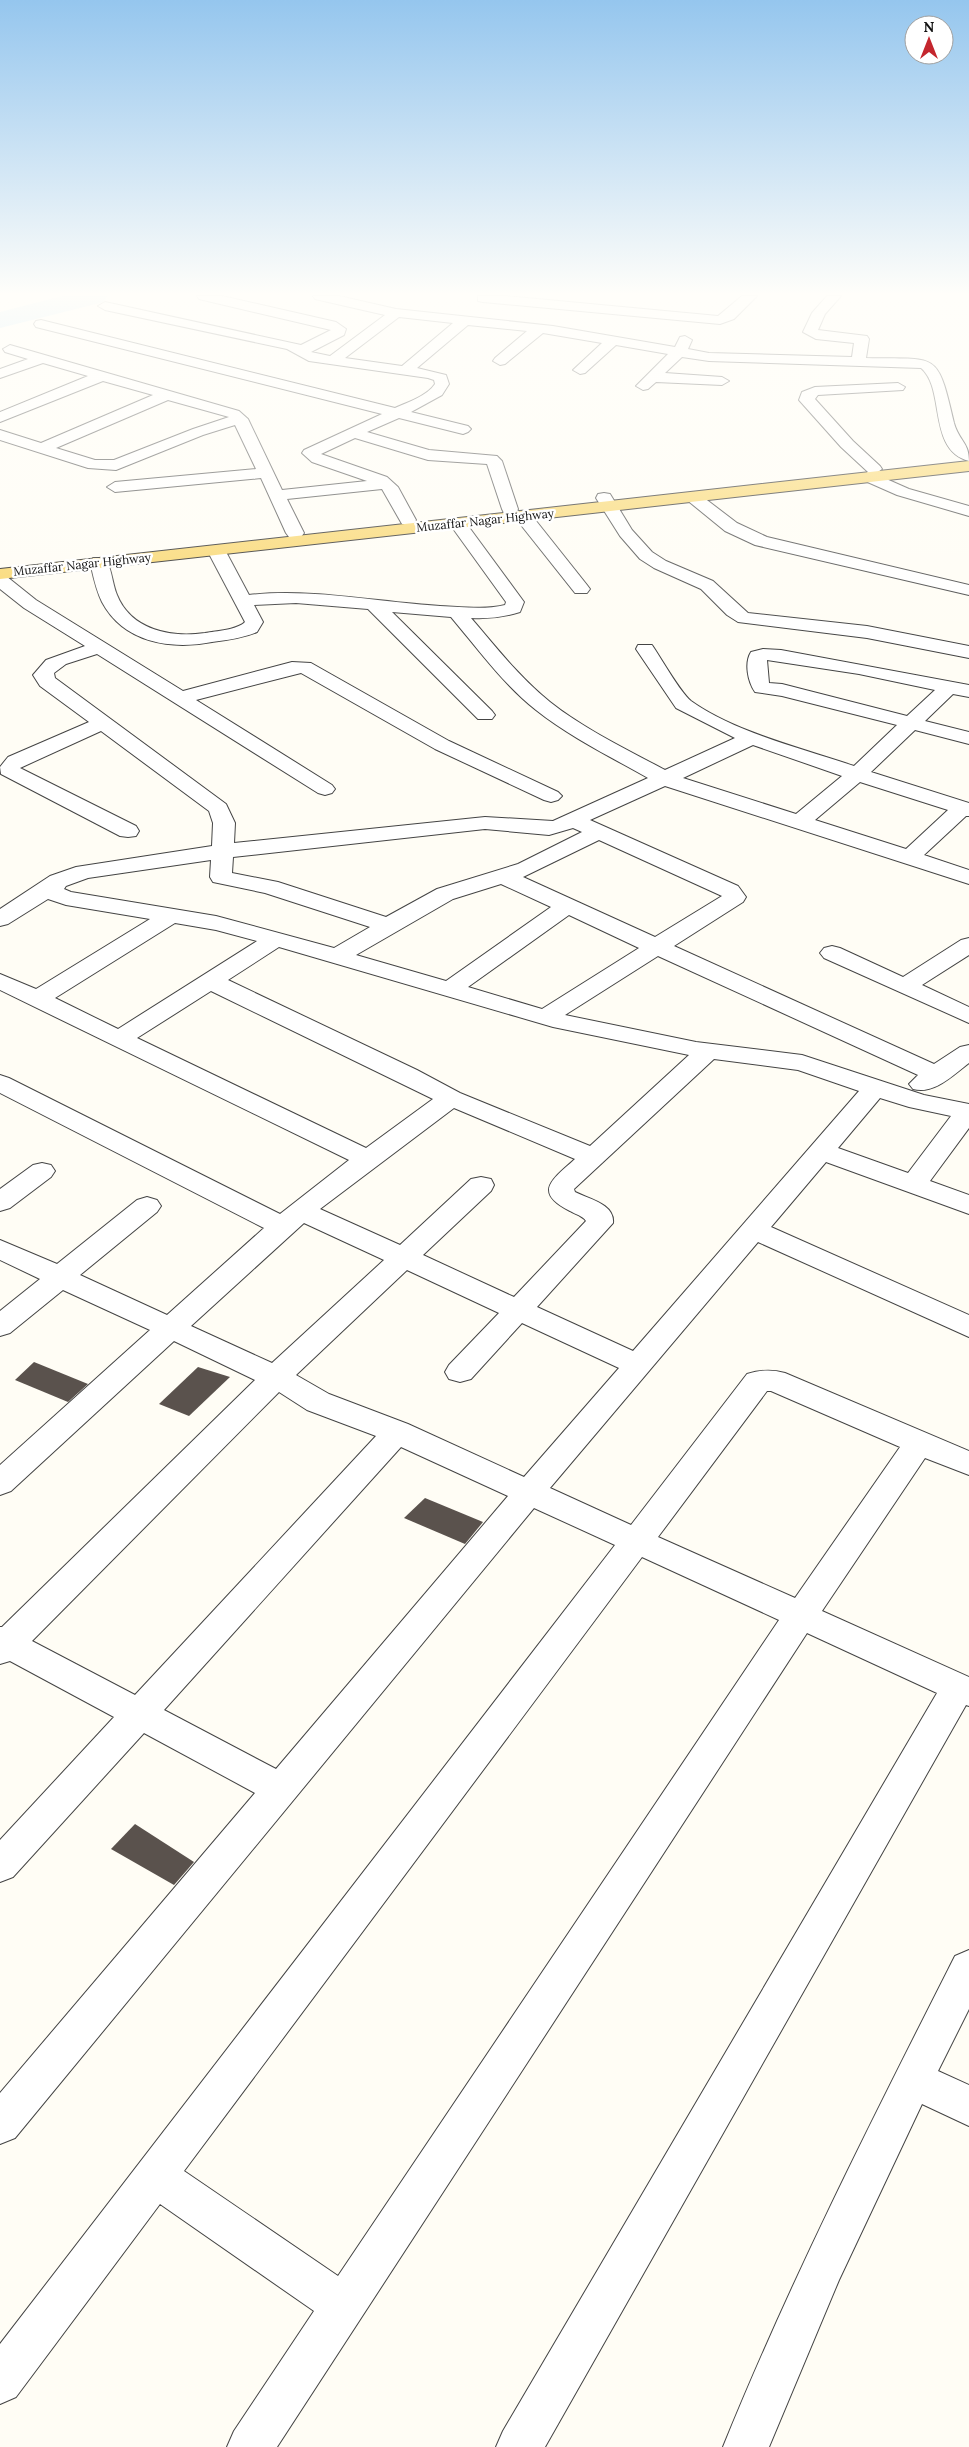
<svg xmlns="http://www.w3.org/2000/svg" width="969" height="2447" viewBox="0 0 969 2447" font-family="Lora,serif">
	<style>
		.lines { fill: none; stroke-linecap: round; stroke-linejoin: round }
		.river { fill: #b9e0f7; fill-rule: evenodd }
		.building { fill: #5a524d }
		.minor-casing { stroke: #444; stroke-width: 2 }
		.primary-casing { stroke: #222; stroke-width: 2 }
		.minor { fill: #fff; fill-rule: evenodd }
		.primary { fill: #f9d66b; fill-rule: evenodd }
		.labels { text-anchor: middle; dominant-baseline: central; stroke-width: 5; stroke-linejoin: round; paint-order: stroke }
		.far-street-label { font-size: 12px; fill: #111; stroke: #fff }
	</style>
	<rect width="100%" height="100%" fill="#fffdf5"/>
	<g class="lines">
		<!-- river -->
		<path class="river" d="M62,296H107L104,302L0,328V312Z"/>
	</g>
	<!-- building -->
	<g class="building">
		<path d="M34,1362L88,1384L68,1402L15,1380Z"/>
		<path d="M198,1367L230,1377L189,1416L159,1404Z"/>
		<path d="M425,1498L483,1522L465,1544L404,1518Z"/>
		<path d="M135,1824L194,1862L174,1885L111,1849Z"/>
	</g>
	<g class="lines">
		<defs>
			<g id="minor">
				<path d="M197,296H222L336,322L346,329L344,335L311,352L330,356L385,315L315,299L313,296H339L396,309L553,326L675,347L680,337L685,336L692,340L688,349L709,353L852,357L854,343L816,339L803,332L812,313L827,296H841L825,314L818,330L867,336L869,339L866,358C938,360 937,349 954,423C959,441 969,442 969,461C927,450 946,389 921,368L709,361L682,357L665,373L722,377L729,381L722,385L656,382L648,389L643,390L636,386L668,354L616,345L585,373L580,374L573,370L602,343L543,333L505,364L500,365L493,361L495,358L527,331L468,325L417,368L446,375L449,384L442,395L411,412L468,426L471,429L468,432L463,434L399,418L367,432L429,450L497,456L502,461L518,509L516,513H504L502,509L487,464L428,460L355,438L321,454L387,477L398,487L416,520L414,524H402L382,489L287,499L304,533L301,537H289L286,533L261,478L115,492L107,487L115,482L256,469L235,425L203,435L116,470L88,468L0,440V430L41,443L153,395L103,381L0,422V412L88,376L43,363L0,378V369L28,359L5,352L3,349L10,345L239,411L248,419L282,490L367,481L312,462L302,453L304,450L382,414L36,327L34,324L36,321L41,320L395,408C408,402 427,396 435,384L434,380L428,378L309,361L287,349L105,310L98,306L105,302L301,345L331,330L199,299ZM399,317L453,323L402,366L345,358ZM168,400L229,417L193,429L114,460H95L56,448Z"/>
				<path d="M478,296H506L718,316L742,296H757L734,319L720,324L483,302L478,301Z"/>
				<path d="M898,383L905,387L903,390L818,395L815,399L853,441L880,466L882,469L875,474L909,489L969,506V516L897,495L863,480L861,477L868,472L841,447L799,400L802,392L815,387Z"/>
				<path d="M693,492L699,494L737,523L767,537L969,585V595L755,545L725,531L687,500L685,497L687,494Z"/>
				<path d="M604,493L610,494L632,530L652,552L666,561L713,581L748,613L867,626L969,646V658L867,638L738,622L727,615L701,589L654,568L640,559L620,536L596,498L598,494Z"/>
				<path d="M523,511L529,512L587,585L590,589L587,593H575L517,520L515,516L517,512Z"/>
				<path d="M457,518L463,519L524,602L520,612C504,617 488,619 471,618C496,647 520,678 550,702C584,729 626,749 665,770L735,738L676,708L636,649L638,645H652C661,658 680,692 691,701C734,732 804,749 854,766L897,725L782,696L755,692C748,682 744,663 751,652L763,649L781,650L969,685V697L953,694L925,721L969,732V744L915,730L871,772L969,803V816H966L924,855L969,870V884L665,786L590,820L738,886L746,897L743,902L674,946L934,1064L960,1047L969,1045V1063C953,1075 934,1095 913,1089L909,1084L918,1075L658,956L565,1015L696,1042L802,1055L924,1095L969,1104V1128L930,1181L969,1195V1214L826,1162L771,1227L969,1315V1337L758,1242L550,1488L631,1525L747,1374C760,1370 771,1369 785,1373L969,1451V1475L925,1458L822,1611L969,1677V1706L966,1705L545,2447H496L503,2431L937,1693L807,1633L277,2447H227L234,2431L314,2311L160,2204L16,2397L0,2404V2344L615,1545L534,1508L15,2138L0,2144V2093L255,1793L144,1733L13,1877L0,1882V1840L114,1717L10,1661L0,1664V1627H2L255,1380L174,1341L11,1491L0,1495V1465L150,1330L63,1290L10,1333L0,1336V1311L40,1279L0,1260V1240L57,1264L137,1200L147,1197L157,1200L161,1206L157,1212L80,1275L167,1315L264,1228L0,1093V1075L9,1078L280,1214L349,1160L0,990V974L36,989L150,919L66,905L48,899L8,924L0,926V909L50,876L76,867L212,846L213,823L209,811L101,731L20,768L136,826L139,831L136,836L128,837L120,836L1,774L0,767L8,757L89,722L40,686L33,675L46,660L85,646L24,608L0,589V575L6,576L36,600L183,691L292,662L311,663L449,741L558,792L562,796L558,800L551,802L544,800L435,749L301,673L196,700L332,785L335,789L332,793L325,795L318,793L97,654L66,664L54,673L55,678L226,804L235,823L234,843L485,817L553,821L648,778C611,757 570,737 536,710C504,685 478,649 451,617L392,612L492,711L495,715L492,719H478L368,609L296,603L254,605L263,622L257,632C243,638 227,640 212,642C171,650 124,643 102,602C96,590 93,575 90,562L93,558H105C112,568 112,583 117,595C131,630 171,638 205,633C216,631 237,630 245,622L207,550L210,546H222L225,550L249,595C313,588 376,602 440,606C462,607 485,610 505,605L506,602L449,523L451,519ZM767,660L859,674L935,690L907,716L782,684L769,683ZM753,745L842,776L796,814L683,778ZM860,782L948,810L906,849L815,820ZM573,828L582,832L518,864L437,889L386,917L278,882L232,873L233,857L485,829L549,835ZM599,840L722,896L655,937L523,877ZM211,860L210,877L213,882L265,893L370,927L334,948L216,916L71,892L64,889L66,886L88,878ZM501,884L551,907L446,981L356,955L453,899ZM569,915L639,948L542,1009L468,987ZM175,923L216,930L257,941L118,1029L55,998ZM279,947L553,1027L689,1055L590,1146L460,1093L417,1070L228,980ZM211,991L433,1099L366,1148L137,1038ZM714,1059L798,1070L859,1091L633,1351L537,1307L613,1223C615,1204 589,1199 575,1192L574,1189ZM880,1098L909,1107L951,1116L908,1173L838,1148ZM454,1108L575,1159C553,1179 532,1192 570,1211C575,1214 583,1216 586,1221L514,1297L423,1255L491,1191L494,1185L491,1179L481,1177L471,1179L400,1245L320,1209ZM304,1223L384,1260L272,1363L191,1326ZM407,1270L499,1313L449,1365L445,1372L449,1379L460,1382L471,1379L522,1323L619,1368L524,1477L408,1424L329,1394L296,1375ZM767,1391H771L900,1447L795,1598L658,1537ZM279,1392L307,1410L376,1436L135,1695L32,1641ZM401,1447L508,1496L276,1769L164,1710ZM642,1557L779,1620L338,2276L184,2171Z"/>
				<path d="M969,938V955L922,985L969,1007V1023L824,958L820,953L824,948L832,946L840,948L903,977L961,940Z"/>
				<path d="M42,1163L51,1165L55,1171L51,1177L10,1208L0,1211V1189L33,1165Z"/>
				<path d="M969,1950V2009L938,2071L969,2085V2126L922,2104L839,2280L769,2447H723C791,2279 873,2118 955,1956Z"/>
			</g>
			<path id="primary" d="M969,461V471L0,579V569Z"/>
		</defs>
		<!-- minor casing -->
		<use href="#minor" class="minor-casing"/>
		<!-- primary casing -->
		<use href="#primary" class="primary-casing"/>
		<!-- minor -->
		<use href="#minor" class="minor"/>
		<!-- primary -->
		<use href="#primary" class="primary"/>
	</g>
	<!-- sky -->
	<linearGradient id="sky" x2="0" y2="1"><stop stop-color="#95c6ee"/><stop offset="0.46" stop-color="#fffefa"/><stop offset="1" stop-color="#fffefa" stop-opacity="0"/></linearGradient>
	<rect width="969" height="639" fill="url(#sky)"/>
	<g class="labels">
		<!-- far-street labels -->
		<g class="far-street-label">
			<text transform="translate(485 520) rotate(-6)">Muzaffar Nagar Highway</text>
			<text transform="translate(82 564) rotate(-6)">Muzaffar Nagar Highway</text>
		</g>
	</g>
	<!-- north arrow -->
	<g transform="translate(929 40)"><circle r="24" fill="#ffffff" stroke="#a0a0a0"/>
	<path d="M0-4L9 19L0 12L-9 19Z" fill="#c4262e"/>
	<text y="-8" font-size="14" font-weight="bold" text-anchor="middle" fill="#111111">N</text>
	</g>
</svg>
